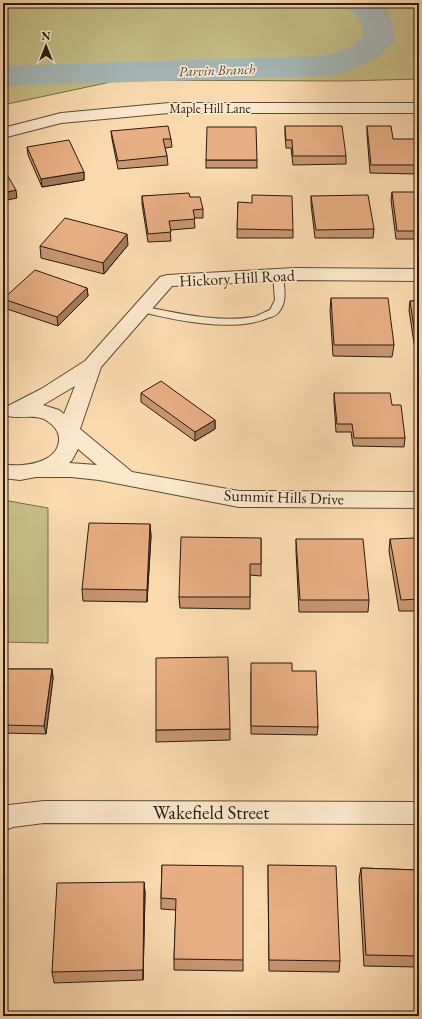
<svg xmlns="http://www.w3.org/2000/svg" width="422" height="1019" viewBox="0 0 422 1019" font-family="'EB Garamond',serif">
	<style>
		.green { fill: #c5bd86; stroke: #766c4c }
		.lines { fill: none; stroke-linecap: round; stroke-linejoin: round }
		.river { fill: #a4b7b7; fill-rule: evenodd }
		.lane-casing { stroke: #5c4b3a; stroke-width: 2 }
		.street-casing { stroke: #5c4b3a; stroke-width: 2 }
		.lane { fill: #fbe7cb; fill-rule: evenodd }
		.street { fill: #fbe7cb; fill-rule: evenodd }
		.wall { fill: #c89672; stroke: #281b13 }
		.shaded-wall { fill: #a27a5c; stroke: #281b13 }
		.building { fill: #e8ae84; stroke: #281b13 }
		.labels { text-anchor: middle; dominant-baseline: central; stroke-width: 3.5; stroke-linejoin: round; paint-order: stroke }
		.far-street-label { font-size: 13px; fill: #281b13; stroke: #fbe7cb }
		.far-water-label { font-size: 14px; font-style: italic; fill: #4d4a44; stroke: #fbe7cb }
		.street-label { font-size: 16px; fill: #281b13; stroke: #fbe7cb }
		.near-street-label { font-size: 19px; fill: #281b13; stroke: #fbe7cb }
	</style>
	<rect width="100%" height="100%" fill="#f9daaf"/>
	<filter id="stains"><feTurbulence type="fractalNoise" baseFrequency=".005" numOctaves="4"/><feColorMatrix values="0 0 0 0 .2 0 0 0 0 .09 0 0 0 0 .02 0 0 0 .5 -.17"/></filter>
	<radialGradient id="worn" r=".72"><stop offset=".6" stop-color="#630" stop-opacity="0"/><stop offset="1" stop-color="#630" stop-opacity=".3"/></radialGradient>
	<!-- green -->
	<g class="green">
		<path d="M3,3H419V79L346,81L120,80L3,105Z"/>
		<path d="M3,500L48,508V643L3,642Z"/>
	</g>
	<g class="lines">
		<!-- river -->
		<path class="river" d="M344,3C359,3 382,0 389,14C392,22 393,31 395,39C380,61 355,70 330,76L3,86V66L326,56L349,48L363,37L359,18L348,9Z"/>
		<defs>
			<path id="lane" d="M278,272L283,275C284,288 288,302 278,313C276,316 271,317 268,318C233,333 174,320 138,311L137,309L142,306C176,313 218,323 253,317C258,316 264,312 270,310L275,300L273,275Z"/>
			<g id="street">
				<path d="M169,103H419V113H169L61,123L3,138V128L61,113Z"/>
				<path d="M295,268L419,269V281L295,280L172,286L101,367L80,429L132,472L239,491L419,492V508L239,507L99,480L71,477H36L20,480L3,478V464C22,468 61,463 59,437C58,429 51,423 44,419C32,414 19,419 8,416L5,411L8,406L41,389L85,361L160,277L167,275ZM75,386L64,414L59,410L43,405ZM78,449L97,465L69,463L72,460Z"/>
				<path d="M44,801L419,802V824L44,823L13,827L3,831V807L9,805Z"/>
			</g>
		</defs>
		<!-- lane casing -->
		<use href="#lane" class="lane-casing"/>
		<!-- street casing -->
		<use href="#street" class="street-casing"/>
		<!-- lane -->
		<use href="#lane" class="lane"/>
		<!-- street -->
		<use href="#street" class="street"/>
	</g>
	<!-- wall -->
	<g class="wall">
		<path d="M285,126L346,156V164L293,165L291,148H286L285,135Z"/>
		<path d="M367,126L393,139L419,153V174L370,173L367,134Z"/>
		<path d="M111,131L171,139L172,147L165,148L167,156L168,165L118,169L112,139Z"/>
		<path d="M27,147L84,172V180L42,187L28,155Z"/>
		<rect x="206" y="160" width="51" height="8"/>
		<path d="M392,192L419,231V239H396L391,200Z"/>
		<path d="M142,196L190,197L203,209V218H194L195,228L170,230L171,241L148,242L142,204Z"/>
		<path d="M311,196L374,229L373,238H315L311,204Z"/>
		<path d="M238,202L293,230V238H237Z"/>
		<path d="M128,245L104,274L41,258L40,246Z"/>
		<path d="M87,288L88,296L58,326L4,308L3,299Z"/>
		<path d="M331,298L394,345L392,357L333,356L330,310Z"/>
		<path d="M410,301H419V356H416L409,310Z"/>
		<path d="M141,393L215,420V429L195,441L141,402Z"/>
		<path d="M334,393L392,405L405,438L404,447L353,446L351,432H336L334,402Z"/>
		<path d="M150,524L151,536L147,602L83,601L82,589Z"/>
		<path d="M261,538V576L250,575V609L180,608L179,597Z"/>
		<path d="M296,539L369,600L368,612H299L296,551Z"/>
		<path d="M390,539L417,549H419V611H399L389,551Z"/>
		<path d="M3,669H52L53,678L46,734L3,733Z"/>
		<path d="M251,671H292L318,727L317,735L251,734Z"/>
		<path d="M230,729V740L156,742V730Z"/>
		<path d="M162,865L243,960V971L174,970V959L176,910L161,909V898Z"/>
		<path d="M268,865L340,961L339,972L269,971L268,876Z"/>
		<path d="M361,868L419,870V967L364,966L359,879Z"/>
		<path d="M144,882L145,893L143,980L54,983L52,972Z"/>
	</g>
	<!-- shaded-wall -->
	<g class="shaded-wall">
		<path d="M84,172V180L42,187L41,179Z"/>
		<path d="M16,190L17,198L3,201V193Z"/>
		<path d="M127,234L128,245L104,274L103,263Z"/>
		<path d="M87,288L88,296L58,326L57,317Z"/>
		<path d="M215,420V429L195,441V432Z"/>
		<path d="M150,524L151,536L147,602V590Z"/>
		<path d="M52,669L53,678L46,734L44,726Z"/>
		<path d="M144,882L145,893L143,980V970Z"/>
	</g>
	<!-- building -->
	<g class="building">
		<path d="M168,126L171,139H163L167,156L118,161L111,131Z"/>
		<path d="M285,126H342L346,156H293L292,140H286Z"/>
		<path d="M367,126H391L393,139H417L419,153V165H371Z"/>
		<path d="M207,127H256L257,160H206Z"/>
		<path d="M69,140L84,172L41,179L27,147Z"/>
		<path d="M3,168L16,190L3,193Z"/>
		<path d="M392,192H419V231H397Z"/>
		<path d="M189,193L190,197H200L203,209L193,210L195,219L169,221L171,232L148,234L142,196Z"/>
		<path d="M252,195L292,196L293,230L237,229L238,202L252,203Z"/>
		<path d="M368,195L374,229L316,230L311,196Z"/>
		<path d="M65,218L127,234L103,263L40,246Z"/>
		<path d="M35,270L87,288L57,317L3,299Z"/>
		<path d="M331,298H388L394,345H334Z"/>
		<path d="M410,301H419V347H417Z"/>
		<path d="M161,381L215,420L195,432L141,393Z"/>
		<path d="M334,393H390L392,405H401L405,438H354L352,424H337Z"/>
		<path d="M89,523L150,524L147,590L82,589Z"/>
		<path d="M181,537L261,538V564H250V597H179Z"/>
		<path d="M414,538L417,549H419V599L401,600L390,539Z"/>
		<path d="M296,539H363L369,600H300Z"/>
		<path d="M228,657L230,729L156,730V658Z"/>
		<path d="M251,663H292V671H316L318,727L251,726Z"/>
		<path d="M3,669H52L44,726L3,725Z"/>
		<path d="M162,865L243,866V960L174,959L176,899L161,898Z"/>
		<path d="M268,865L336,866L340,961L269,960Z"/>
		<path d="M361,868L419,870V956L366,955Z"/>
		<path d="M144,882L143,970L52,972L57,883Z"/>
	</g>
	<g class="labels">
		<!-- far-street labels -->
		<g class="far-street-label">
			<text x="210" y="108">Maple Hill Lane</text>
		</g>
		<!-- far-water labels -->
		<g class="far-water-label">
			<text transform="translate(217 70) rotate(-2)">Parvin Branch</text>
		</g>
		<!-- street labels -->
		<g class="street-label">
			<text transform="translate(237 278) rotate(-3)">Hickory Hill Road</text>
			<text transform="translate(284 497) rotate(2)">Summit Hills Drive</text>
		</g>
		<!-- near-street labels -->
		<g class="near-street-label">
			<text x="211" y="812">Wakefield Street</text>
		</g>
	</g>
	<!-- margin -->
	<rect width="422" height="1019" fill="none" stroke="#f9daaf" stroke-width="16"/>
	<rect x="4" y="4" width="414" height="1011" fill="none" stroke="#281b13" stroke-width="2"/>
	<rect x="8" y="8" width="406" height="1003" fill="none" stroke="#281b13"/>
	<!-- north arrow -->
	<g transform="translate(46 46)" stroke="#fbe7cb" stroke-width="3" paint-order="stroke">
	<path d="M0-3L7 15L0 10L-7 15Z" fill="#281b13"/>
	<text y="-6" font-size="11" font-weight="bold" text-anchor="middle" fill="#281b13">N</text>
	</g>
	<rect width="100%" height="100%" filter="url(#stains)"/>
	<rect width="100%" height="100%" fill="url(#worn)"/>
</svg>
